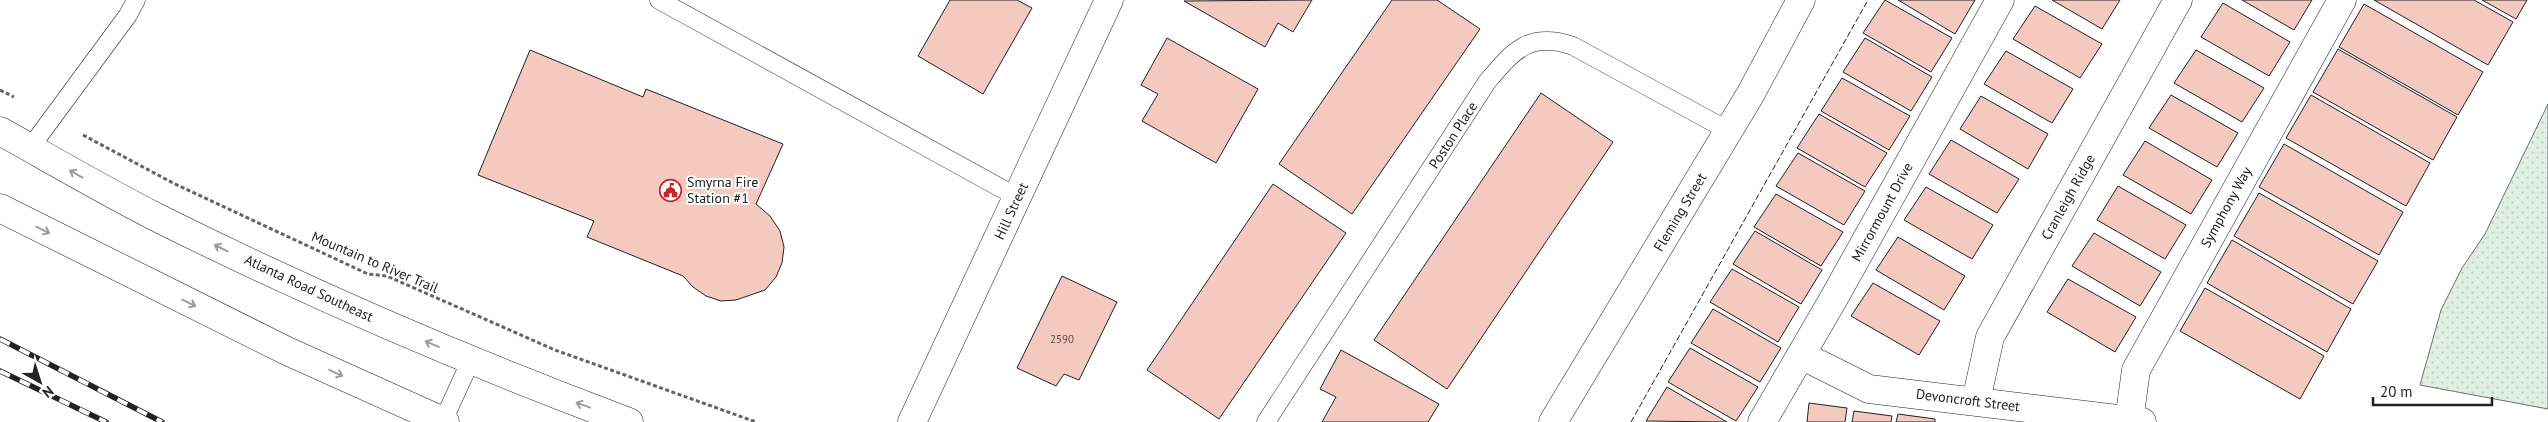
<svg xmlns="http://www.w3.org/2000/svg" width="2548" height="422" viewBox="0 0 2548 422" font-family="'PT Sans',sans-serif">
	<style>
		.grass { fill: url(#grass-dots); stroke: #6f6f6f }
		.building { fill: #f3c9c0; stroke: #222 }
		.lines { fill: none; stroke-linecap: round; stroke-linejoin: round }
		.lane-casing { stroke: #222; stroke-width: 19 }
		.street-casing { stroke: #222; stroke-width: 29 }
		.secondary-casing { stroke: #222; stroke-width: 29 }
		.path { stroke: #646464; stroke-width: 3; stroke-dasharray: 4 2.5; stroke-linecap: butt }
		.lane { stroke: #fff; stroke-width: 18 }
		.street { stroke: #fff; stroke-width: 28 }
		.secondary { stroke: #fff; stroke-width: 28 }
		.rail-casing { stroke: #222; stroke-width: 5.5 }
		.rail { stroke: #fff; stroke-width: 4; stroke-dasharray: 11; stroke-linecap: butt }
		.fence { stroke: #222; stroke-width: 1; stroke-dasharray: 6 2.5; stroke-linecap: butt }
		.oneway { stroke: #9c9c9c }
		.labels { text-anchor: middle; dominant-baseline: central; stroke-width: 4; stroke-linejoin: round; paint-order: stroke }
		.number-label { font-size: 11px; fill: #564c4a }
		.street-label { font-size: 14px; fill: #222; stroke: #fff }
		.poi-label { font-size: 14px; fill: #222; stroke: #fff; text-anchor: start }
	</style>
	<defs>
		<pattern id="grass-dots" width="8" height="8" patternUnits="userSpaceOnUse" patternTransform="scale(1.25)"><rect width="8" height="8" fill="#e0efe3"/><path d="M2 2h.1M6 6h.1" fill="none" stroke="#c0cdc2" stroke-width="1.8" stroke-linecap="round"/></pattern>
	</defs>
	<rect width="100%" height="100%" fill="#fff"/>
	<!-- grass -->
	<path class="grass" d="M2548,104V409L2420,385L2441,310L2462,268L2485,234Z"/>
	<!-- building -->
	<g class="building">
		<path d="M950,0H1017L1032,8L983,94L918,56Z"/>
		<path d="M1312,0L1293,32L1278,23L1265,47L1184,1Z"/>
		<path d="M1392,0H1437L1480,29L1352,214L1279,164Z"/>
		<path d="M1885,0L1952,38L1931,72L1863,33Z"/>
		<path d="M1898,0H1975L1955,34Z"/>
		<path d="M2052,0H2120L2102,29Z"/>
		<path d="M2242,0H2312L2294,30Z"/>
		<path d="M2374,0H2474L2513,22L2488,65Z"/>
		<path d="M2482,0H2527L2516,19Z"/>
		<path d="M2223,3L2290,42L2269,76L2201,37Z"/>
		<path d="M2364,4L2483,72L2458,115L2339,47Z"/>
		<path d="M2035,6L2102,44L2080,78L2013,39Z"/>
		<path d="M1167,38L1258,89L1216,163L1142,121L1158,94L1141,85Z"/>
		<path d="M1865,38L1932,77L1911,111L1843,72Z"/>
		<path d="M2338,49L2457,117L2433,160L2313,92Z"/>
		<path d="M530,50L643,97L646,89L783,144L756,204L770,216L780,231L784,247L782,263L776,277L765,290L736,300L721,301L706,296L693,287L683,276L587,237L594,221L478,175Z"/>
		<path d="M2196,50L2264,88L2242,122L2174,83Z"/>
		<path d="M2006,51L2073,89L2052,123L1984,84Z"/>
		<path d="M1842,78L1910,116L1889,150L1821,111Z"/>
		<path d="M1541,93L1613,142L1447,389L1374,340Z"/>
		<path d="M2171,95L2238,133L2217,167L2149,128Z"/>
		<path d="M2311,95L2430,163L2406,206L2286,138Z"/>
		<path d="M1981,96L2048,134L2028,169L1960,129Z"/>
		<path d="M1819,114L1887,153L1865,187L1797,148Z"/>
		<path d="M1951,140L2019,179L1997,213L1929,174Z"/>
		<path d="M2145,141L2212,180L2191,214L2123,175Z"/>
		<path d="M2284,144L2403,212L2379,255L2259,187Z"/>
		<path d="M1798,153L1865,191L1844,225L1776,186Z"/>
		<path d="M1273,184L1346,233L1219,419L1147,370Z"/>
		<path d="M2118,186L2186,225L2165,259L2097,220Z"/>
		<path d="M1926,187L1993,225L1972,259L1904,220Z"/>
		<path d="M2259,193L2378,261L2353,304L2234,236Z"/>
		<path d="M1776,194L1843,232L1821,266L1754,227Z"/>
		<path d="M1755,231L1822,270L1801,304L1733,264Z"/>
		<path d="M2094,233L2161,272L2140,306L2072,266Z"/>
		<path d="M1898,237L1965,276L1944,310L1876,270Z"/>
		<path d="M2232,240L2351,309L2327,352L2207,283Z"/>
		<path d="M1732,269L1799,307L1778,342L1710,302Z"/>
		<path d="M1062,276L1117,302L1079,380L1064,374L1056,386L1017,368Z"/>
		<path d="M2068,279L2136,317L2115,352L2047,312Z"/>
		<path d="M1873,283L1940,321L1919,355L1851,316Z"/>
		<path d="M2205,288L2324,356L2300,399L2180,331Z"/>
		<path d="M1713,309L1781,348L1760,382L1691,343Z"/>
		<path d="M1690,348L1758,387L1736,421L1668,382Z"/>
		<path d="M1341,350L1439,404L1428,422H1322L1336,397L1320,389Z"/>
		<path d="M1667,387L1727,422L1646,421Z"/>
		<path d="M1809,403L1847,408L1845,422H1807Z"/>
		<path d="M1854,411L1892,416L1891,422H1852Z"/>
		<path d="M1898,414L1935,419V422H1896Z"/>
	</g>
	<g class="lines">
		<defs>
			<g id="lane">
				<path d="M659,0L1017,197"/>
				<path d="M30,148L128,15L136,0"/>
				<path d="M443,421L471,360"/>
				<path d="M1266,422L1487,82C1513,51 1529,31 1573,46L1729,131"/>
			</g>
			<g id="street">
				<path d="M1801,355L1869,389L2142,422"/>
				<path d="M1976,401L1990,337L2178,0"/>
				<path d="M2129,421L2136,370L2342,0"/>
				<path d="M912,422L1109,0"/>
				<path d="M1553,422L1750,95L1801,0"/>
				<path d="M1762,422L1834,298L2000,0"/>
			</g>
			<g id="secondary">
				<path d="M0,131C52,160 103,190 156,217C310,294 468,362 629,422"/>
				<path d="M0,208L287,351L445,422"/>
			</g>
		</defs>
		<!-- lane casing -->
		<use href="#lane" class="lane-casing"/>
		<!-- street casing -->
		<use href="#street" class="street-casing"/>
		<!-- secondary casing -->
		<use href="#secondary" class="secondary-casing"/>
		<!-- path -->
		<g class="path">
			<path d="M0,90L14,97"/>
			<path d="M83,135L173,183L368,274L387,276L555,350L756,422"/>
		</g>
		<!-- lane -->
		<use href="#lane" class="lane"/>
		<!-- street -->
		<use href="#street" class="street"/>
		<!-- secondary -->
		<use href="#secondary" class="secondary"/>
		<defs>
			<g id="rail">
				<path d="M0,339L162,422"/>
				<path d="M0,371L106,422"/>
			</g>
		</defs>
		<!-- rail casing -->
		<use href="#rail" class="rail-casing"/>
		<!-- rail -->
		<use href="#rail" class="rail"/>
		<!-- fence -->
		<path class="fence" d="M1631,422L1868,0"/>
	</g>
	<!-- one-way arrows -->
	<defs><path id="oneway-shaft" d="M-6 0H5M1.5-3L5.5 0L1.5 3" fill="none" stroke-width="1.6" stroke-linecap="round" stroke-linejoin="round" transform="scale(1.25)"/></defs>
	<g class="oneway">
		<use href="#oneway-shaft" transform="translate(76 174) rotate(-151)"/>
		<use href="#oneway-shaft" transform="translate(43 230) rotate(27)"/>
		<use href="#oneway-shaft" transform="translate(221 248) rotate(-154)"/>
		<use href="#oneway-shaft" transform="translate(189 303) rotate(26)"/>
		<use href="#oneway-shaft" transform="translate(432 344) rotate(-157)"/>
		<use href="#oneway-shaft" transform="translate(336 373) rotate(24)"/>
		<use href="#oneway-shaft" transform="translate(583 405) rotate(-160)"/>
	</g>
	<!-- icons -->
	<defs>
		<symbol id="civic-ring" viewBox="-11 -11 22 22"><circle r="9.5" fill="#fff" stroke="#c62828" stroke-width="1.5"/><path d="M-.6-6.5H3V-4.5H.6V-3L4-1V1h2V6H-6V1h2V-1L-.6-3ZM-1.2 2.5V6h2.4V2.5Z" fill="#c62828"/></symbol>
	</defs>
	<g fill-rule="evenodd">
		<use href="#civic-ring" x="658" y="178" width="25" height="25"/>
	</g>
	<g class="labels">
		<!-- number labels -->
		<g class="number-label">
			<text x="1062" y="339">2590</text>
		</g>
		<!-- street labels -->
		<g class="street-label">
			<text transform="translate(1453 135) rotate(-57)">Poston Place</text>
			<text transform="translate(2068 197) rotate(-61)">Cranleigh Ridge</text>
			<text transform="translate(2226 207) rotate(-61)">Symphony Way</text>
			<text transform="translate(1011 211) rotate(-65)">Hill Street</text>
			<text transform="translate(1680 212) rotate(-59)">Fleming Street</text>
			<text transform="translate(1882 212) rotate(-61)">Mirrormount Drive</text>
			<text transform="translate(375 262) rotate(23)">Mountain to River Trail</text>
			<text transform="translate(309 288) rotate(25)">Atlanta Road Southeast</text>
			<text transform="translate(1968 400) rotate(7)">Devoncroft Street</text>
		</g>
		<!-- poi labels -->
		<g class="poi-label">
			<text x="687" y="182">Smyrna Fire<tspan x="687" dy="16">Station #1</tspan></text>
		</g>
	</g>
	<!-- north arrow -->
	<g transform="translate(40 382) rotate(141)" stroke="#ffffff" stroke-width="4" paint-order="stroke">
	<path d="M0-4L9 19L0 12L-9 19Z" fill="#222222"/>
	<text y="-8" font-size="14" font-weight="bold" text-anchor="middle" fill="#222222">N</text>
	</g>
	<!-- scale -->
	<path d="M2373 397v8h119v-8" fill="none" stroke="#222222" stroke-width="2.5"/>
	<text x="2380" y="397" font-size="15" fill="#222222" stroke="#ffffff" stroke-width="4" paint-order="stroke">20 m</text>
</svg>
